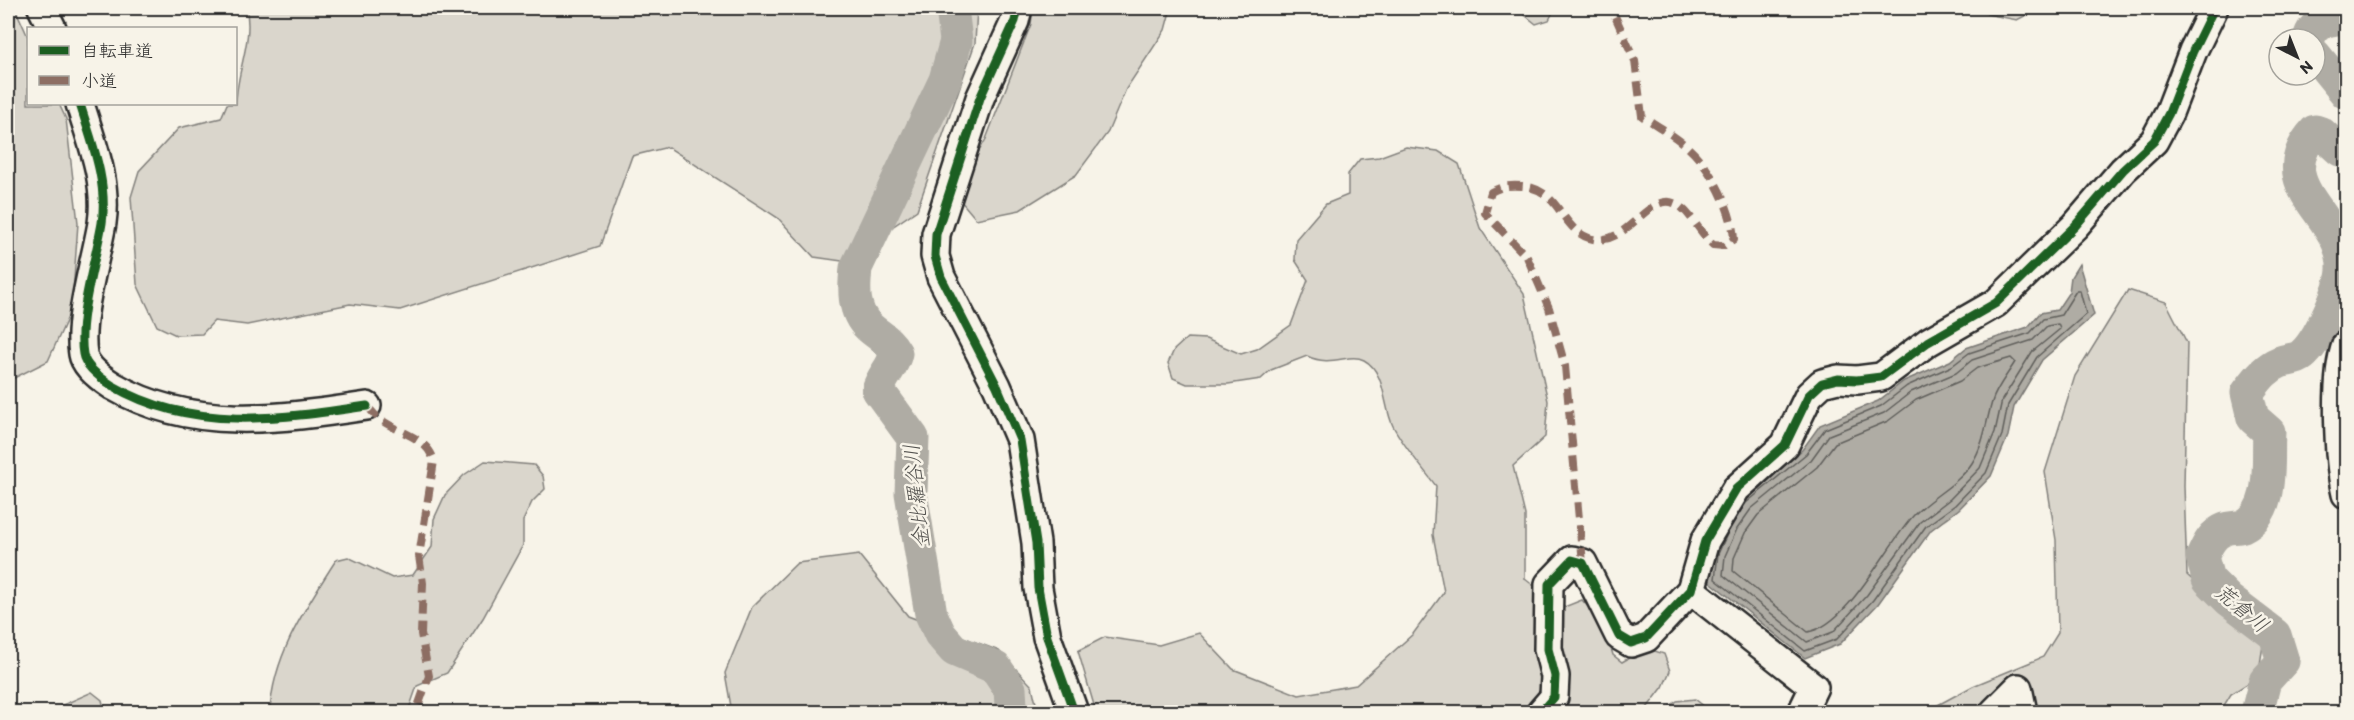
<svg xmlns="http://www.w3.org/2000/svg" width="2354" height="720" viewBox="0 0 2354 720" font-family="Itim,'Klee One',sans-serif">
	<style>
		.green { fill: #dad6cc; stroke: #82807c; stroke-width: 1.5 }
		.water { fill: #afaca4; stroke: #7a7874; stroke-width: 1.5 }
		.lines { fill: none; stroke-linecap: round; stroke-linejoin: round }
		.shore { stroke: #605f5b; stroke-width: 1.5 }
		.river { stroke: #afaca4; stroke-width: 33 }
		.minor-casing { stroke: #2b2b2b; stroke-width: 32 }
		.minor { stroke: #f7f3e8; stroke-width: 27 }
		.quiet { stroke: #8d6e63; stroke-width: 8; stroke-dasharray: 15 8; stroke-linecap: butt }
		.cycleway-casing { stroke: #f7f3e8; stroke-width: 13 }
		.cycleway { stroke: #1b5e20; stroke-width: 9 }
		.labels { text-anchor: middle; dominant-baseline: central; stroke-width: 5; stroke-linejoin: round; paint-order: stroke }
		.water-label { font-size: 21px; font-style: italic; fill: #53524f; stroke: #f7f3e8 }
	</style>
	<rect width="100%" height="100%" fill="#f7f3e8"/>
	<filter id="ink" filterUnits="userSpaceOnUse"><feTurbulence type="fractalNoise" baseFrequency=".0167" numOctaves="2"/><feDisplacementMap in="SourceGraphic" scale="12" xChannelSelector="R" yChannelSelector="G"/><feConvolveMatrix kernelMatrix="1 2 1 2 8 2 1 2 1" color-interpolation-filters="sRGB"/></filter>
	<g filter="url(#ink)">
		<!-- green -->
		<g class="green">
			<path d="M8,8H15L28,37V104H59L66,119L78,223L72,308L48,361L8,381Z"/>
			<path d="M246,8H977L975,43L917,210L842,261L814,257L778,218L668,147L632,156L600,246L400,310L350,304L247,325L214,321L202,334L176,335L157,326L137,284L131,197L139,171L179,128L221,118L227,104H236C236,72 254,39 246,8Z"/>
			<path d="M1033,8H1171L1165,30L1126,89L1108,132L1076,175L1020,210L976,219L960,200L958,188L986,139L1031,24Z"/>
			<path d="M1516,8H1555L1549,20L1536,24Z"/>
			<path d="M1982,8H2040L2017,20L1987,14Z"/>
			<path d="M1406,147L1438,151L1459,164L1480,228L1524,294L1548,401L1545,437L1513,466L1525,515V579L1562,608L1582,600L1604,625L1613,655L1622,662L1646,648L1664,654L1670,671L1663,687L1644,712H1096L1078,651L1105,637L1159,645L1199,633L1233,669L1299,695L1356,685L1413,634L1444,592L1433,535L1436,486C1422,467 1404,447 1393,426C1383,406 1386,372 1364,360C1349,352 1332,368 1307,356L1271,370L1261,379L1228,384H1187L1173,378L1168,363L1174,350L1187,338L1206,339L1241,354L1257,349L1291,325L1308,280L1295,260L1296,239L1326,204L1348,195V174L1360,159L1379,157Z"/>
			<path d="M2128,290L2166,302L2187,343L2184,486L2187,575L2263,645L2258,677L2231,694L2220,712H1925L1973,686L2043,657L2058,633L2056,540L2045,472L2075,376Z"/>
			<path d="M485,461L534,465L543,476L545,489L532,502L523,521V545L483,618L447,673L417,686L408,712H270C273,655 306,607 336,560L348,557L392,578L413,575L432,547L434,519L445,495L464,475Z"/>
			<path d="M859,555L908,616L999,651L1032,686L1038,712H732L725,673L752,607L797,563Z"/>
			<path d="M92,692L102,700L105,712H47Z"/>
			<path d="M1695,699L1711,712H1662L1677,701Z"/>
		</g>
		<!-- water -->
		<path class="water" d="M2079,264L2094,315L2042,360L2014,407L2008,436L1991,476L1959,509L1931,530L1878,604L1840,644L1805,658L1708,580L1712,552L1741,499L1802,450L1820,425L1878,401L1904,381L1950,361L1966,348L2028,327L2040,313L2057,310L2069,292L2071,277Z"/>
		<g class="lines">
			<!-- shore -->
			<g class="shore">
				<path d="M2058,324L2060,329L2032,352L2002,400L1995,432L1980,468L1950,499L1920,522L1867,595L1833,632L1807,642L1723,575L1725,556L1737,529L1751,509L1811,460L1829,435L1884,413L1911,392L1956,373L1972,360L2033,340L2047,326Z"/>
				<path d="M2011,358L2015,362C2008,374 1996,388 1992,402C1986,422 1984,444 1972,463C1958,485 1932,496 1914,515C1887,544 1848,626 1808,632L1733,571L1734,558L1745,533L1758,515L1817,467L1835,443L1888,421L1916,400L1960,381L1977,368Z"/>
				<path d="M1728,532L1718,554L1715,579L1805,651L1837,639L1873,600L1926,526L1955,505L1986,473L2002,435L2008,405L2037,357L2086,314L2080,291H2076L2061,315L2043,319L2030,333L1969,353L1952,366L1907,386L1881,406L1825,429L1806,454L1746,503L1740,512"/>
			</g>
			<!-- river -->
			<g class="river">
				<path d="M952,8L956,41L945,80L856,268C854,288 852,311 869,327C879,336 889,340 896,353C893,368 882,375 878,390L913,438L911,493L931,614L940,634L954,650L996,668L1010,689L1011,706L1009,712"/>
				<path d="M2309,39C2313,21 2331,19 2346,18"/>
				<path d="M2315,55L2346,93"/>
				<path d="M2257,712L2265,681L2283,661L2275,635L2229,600L2208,579L2202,557C2207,546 2212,534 2225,529C2230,527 2237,528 2243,526C2275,511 2267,460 2269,432L2253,418L2247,393C2257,380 2265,368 2280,362C2288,359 2296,360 2302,355C2318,342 2336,299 2342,278C2354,217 2262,190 2315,131L2321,133L2340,150H2346"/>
			</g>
			<defs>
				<g id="minor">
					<path d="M42,8L52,28"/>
					<path d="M1018,8L1015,21L980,98L936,234L935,256L941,277L997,386L1020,440L1036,543L1038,588L1047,637L1074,712"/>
					<path d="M80,104C92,143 108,182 102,223C96,259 77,320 83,354C85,367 102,379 113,386C192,432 280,419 367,406"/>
					<path d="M2346,345C2334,376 2338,461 2346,494"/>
					<path d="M1691,590L1814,687L1802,712"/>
					<path d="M1541,712L1554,697L1555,676L1548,649L1549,584L1572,560L1583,563L1619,636L1631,643L1646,638L1691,590L1705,541L1736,489L1785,445L1809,395L1822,383L1838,379L1857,380L1881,377L1928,342L1996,303L2075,226L2123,170L2154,141L2169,113L2193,51L2214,8"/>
					<path d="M1994,712L2018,688L2023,712"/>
				</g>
			</defs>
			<!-- minor casing -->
			<use href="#minor" class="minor-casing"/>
			<!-- minor -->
			<use href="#minor" class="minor"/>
			<!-- quiet -->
			<g class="quiet">
				<path d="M367,406C371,410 375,416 380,419C398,433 428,437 434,461L419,556L423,583L421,634L429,676L416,712"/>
				<path d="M1583,563L1565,366L1549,308L1527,257L1485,213L1491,192C1503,186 1509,185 1522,186C1560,189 1560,228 1589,238C1629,251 1649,183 1681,207C1693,217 1701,234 1713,245L1724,246L1734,239C1732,208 1709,164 1685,145C1672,134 1656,125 1642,116L1635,61L1615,16V8"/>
			</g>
			<defs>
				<g id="cycleway">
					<path d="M1018,8L1015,21L980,98L936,234L935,256L941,277L997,386L1020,440L1036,543L1038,588L1047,637L1074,712"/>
					<path d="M80,104C92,143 108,182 102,223C96,259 77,320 83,354C85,367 102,379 113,386C192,432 280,419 367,406"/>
					<path d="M1541,712L1554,697L1555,676L1548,649L1549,584L1572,560L1583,563L1619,636L1631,643L1646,638L1691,590L1705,541L1736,489L1785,445L1809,395L1822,383L1838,379L1857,380L1881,377L1928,342L1996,303L2075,226L2123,170L2154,141L2169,113L2193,51L2214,8"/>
				</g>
			</defs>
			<!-- cycleway casing -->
			<use href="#cycleway" class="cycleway-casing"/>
			<!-- cycleway -->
			<use href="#cycleway" class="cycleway"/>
		</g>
	</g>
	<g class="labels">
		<!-- water labels -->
		<g class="water-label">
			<text transform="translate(916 496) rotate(-96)">金比羅谷川</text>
			<text transform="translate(2242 608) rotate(40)">荒倉川</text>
		</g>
	</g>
	<!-- margin -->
	<rect width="2354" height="720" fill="none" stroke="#f7f3e8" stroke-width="30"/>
	<rect x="15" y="15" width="2324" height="690" fill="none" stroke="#2b2b2b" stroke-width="2" filter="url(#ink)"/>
	<!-- legend -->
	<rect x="27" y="27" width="210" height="78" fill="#f7f3e8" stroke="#a5a39c" stroke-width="1.5"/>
	<rect x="39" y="46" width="30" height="9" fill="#1b5e20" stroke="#a5a39c" stroke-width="1.5"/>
	<text x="81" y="57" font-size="18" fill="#2b2b2b">自転車道</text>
	<rect x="39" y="76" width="30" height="9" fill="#8d6e63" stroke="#a5a39c" stroke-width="1.5"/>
	<text x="81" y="87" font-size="18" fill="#2b2b2b">小道</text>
	<!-- north arrow -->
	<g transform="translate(2297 57) rotate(138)"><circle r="28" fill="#f7f3e8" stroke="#a5a39c" stroke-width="1.5"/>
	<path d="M0-4.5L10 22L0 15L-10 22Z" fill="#2b2b2b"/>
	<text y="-9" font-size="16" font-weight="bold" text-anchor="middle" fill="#2b2b2b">N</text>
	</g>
</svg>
